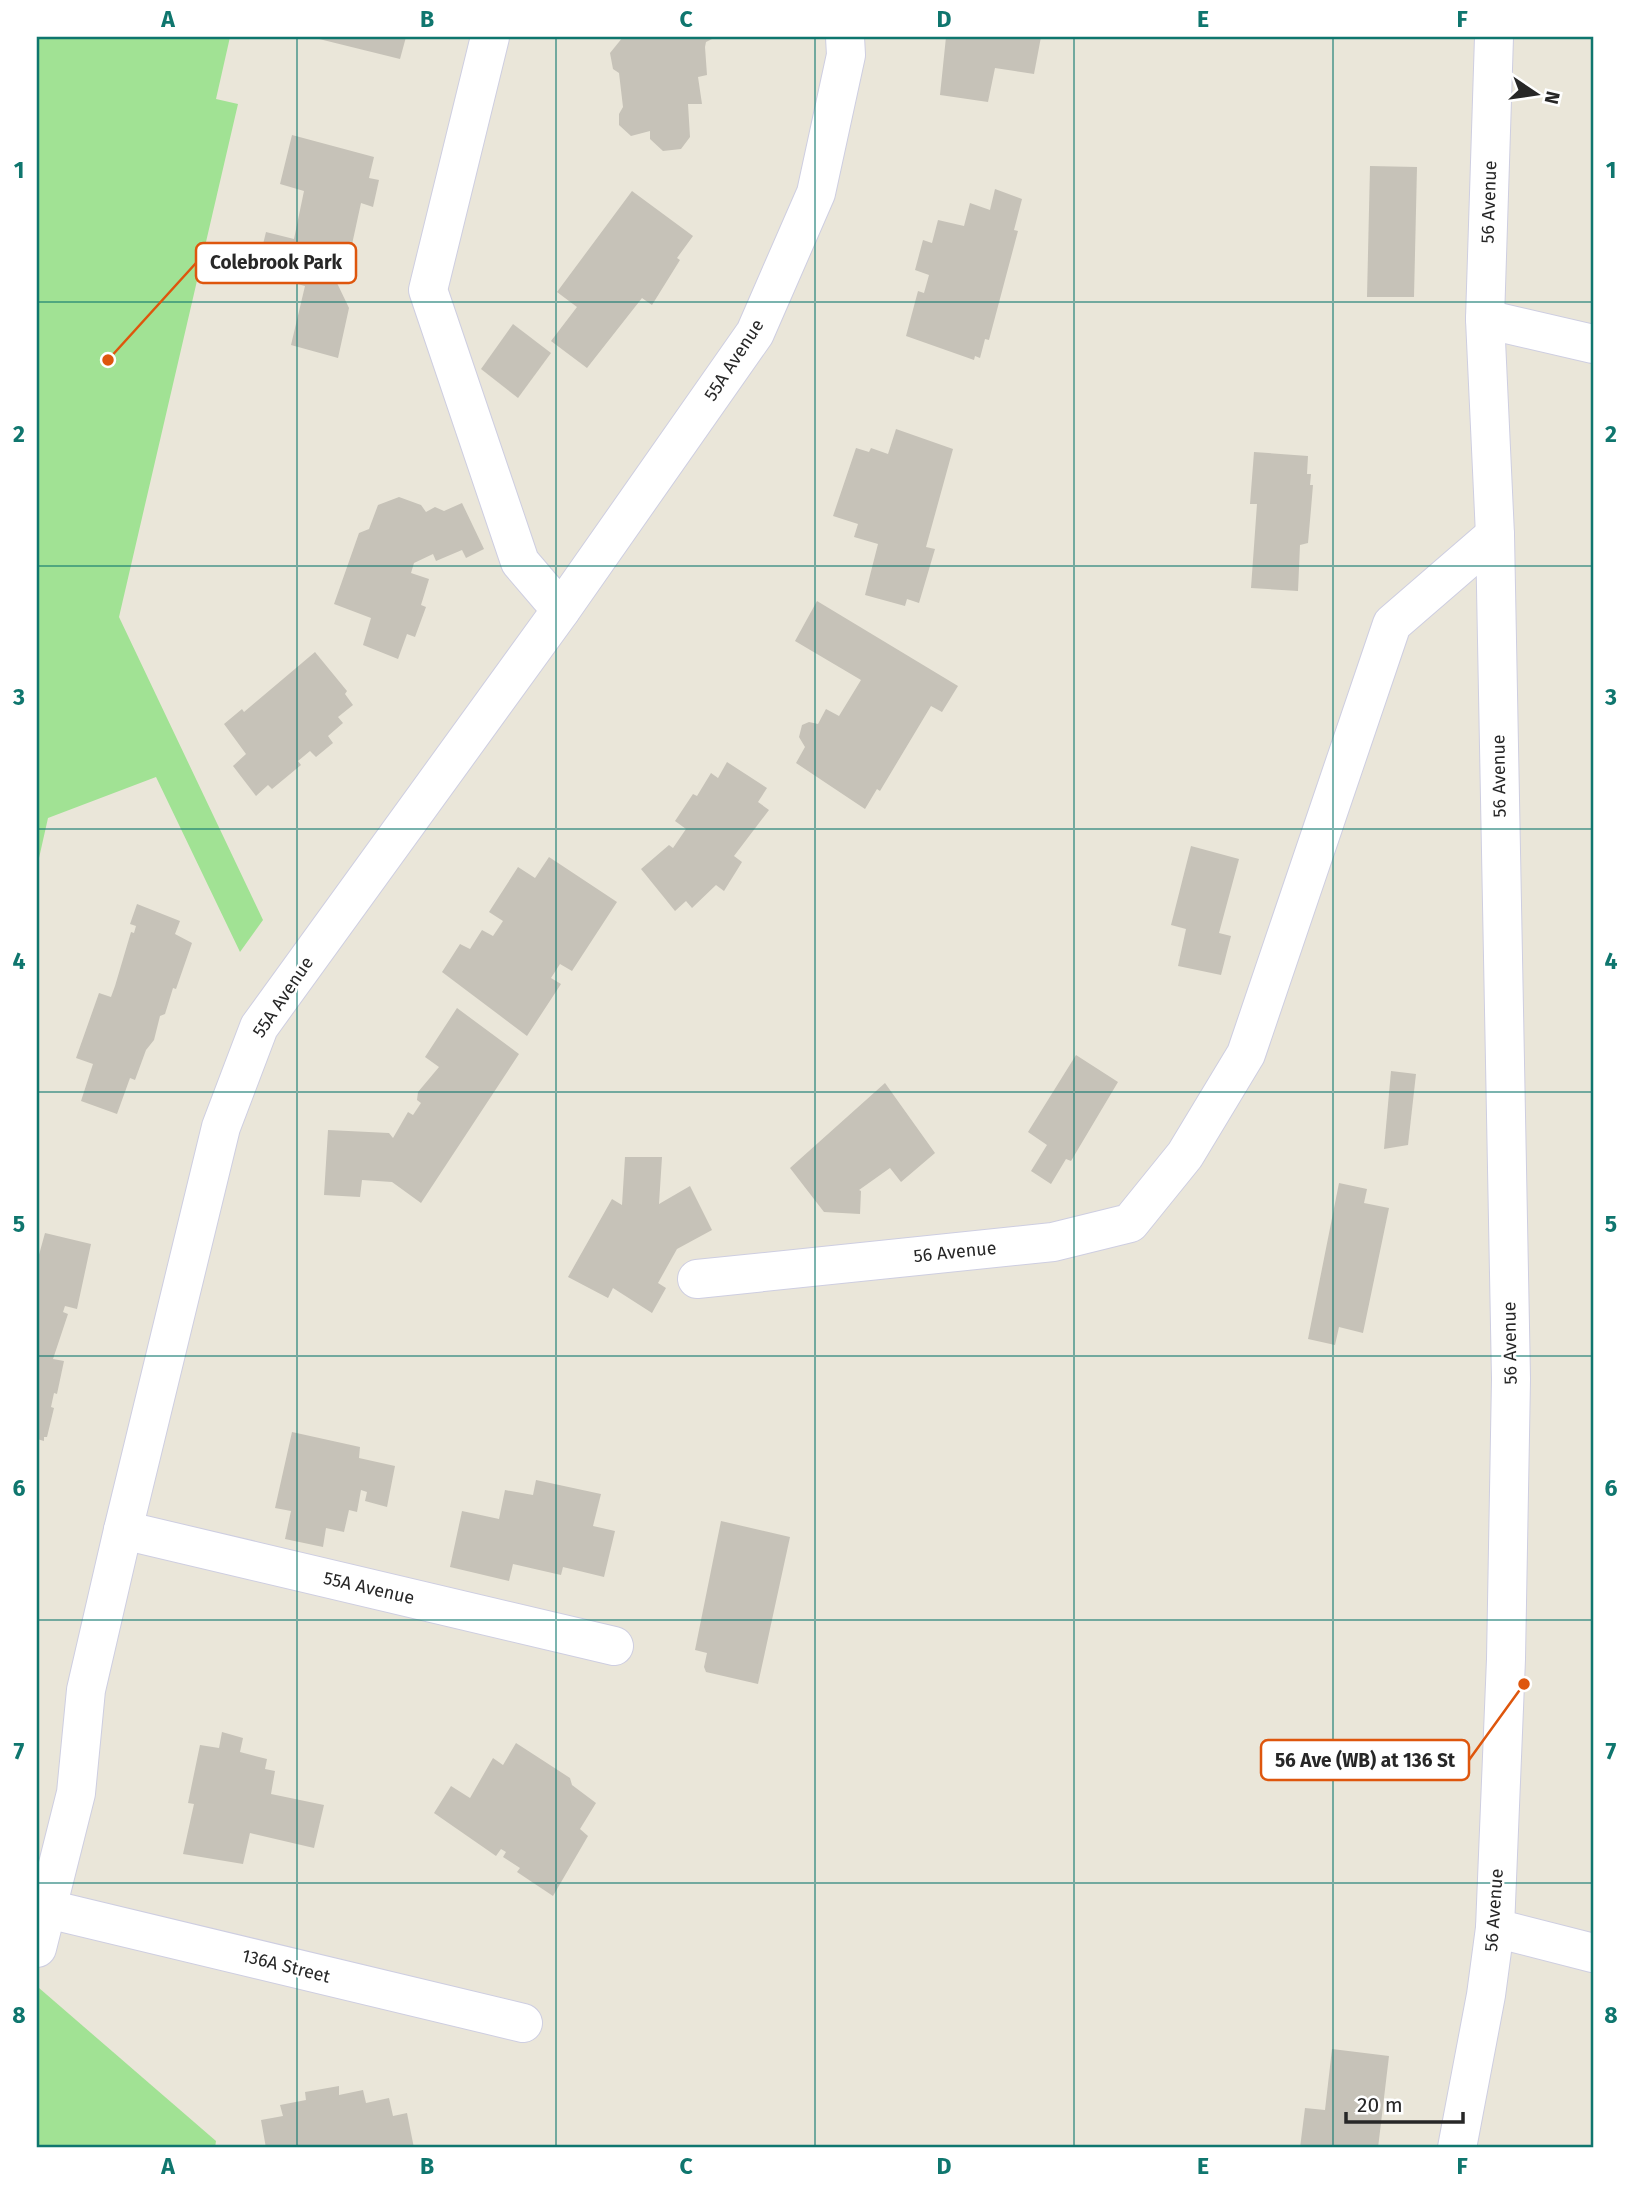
<svg xmlns="http://www.w3.org/2000/svg" width="1630" height="2185" viewBox="0 0 1630 2185" font-family="'Fira Sans',sans-serif">
	<style>
		.green { fill: #a1e294 }
		.building { fill: #c6c2b8 }
		.lines { fill: none; stroke-linecap: round; stroke-linejoin: round }
		.minor-casing { stroke: #cecee1; stroke-width: 40 }
		.minor { stroke: #fff; stroke-width: 38 }
		.grid { fill: none; stroke: #0f766e; stroke-width: 2; stroke-opacity: 0.55 }
		.labels { text-anchor: middle; dominant-baseline: central; stroke-width: 5; stroke-linejoin: round; paint-order: stroke }
		.street-label { font-size: 18px; fill: #272727; stroke: #fff }
		.leader { fill: none; stroke: #de560d; stroke-width: 2.5 }
		.callout-dot { fill: #de560d; stroke: #fff; stroke-width: 2.5 }
		.callout { fill: #fff; stroke: #de560d; stroke-width: 2.5 }
		.callout-label { font-size: 19px; text-anchor: middle; font-weight: bold; fill: #272727 }
		.neatline { fill: none; stroke: #0f766e; stroke-width: 2.5 }
		.grid-label { font-size: 23px; text-anchor: middle; font-weight: bold; fill: #0f766e }
	</style>
	<rect width="100%" height="100%" fill="#eae6d9"/>
	<!-- green -->
	<g class="green">
		<path d="M37,37H230L216,99L238,104L119,617L263,920L240,952L156,777L48,818L37,867Z"/>
		<path d="M39,1988L216,2141L215,2148H37Z"/>
	</g>
	<!-- building -->
	<g class="building">
		<path d="M311,37H406L400,59Z"/>
		<path d="M623,37H716L706,42L705,47L707,75L698,77L702,104H688L690,137L681,149L663,151L650,139V131L631,136L619,125V114L623,107L619,73L613,69L610,53Z"/>
		<path d="M946,37H1041L1034,74L995,68L988,102L940,95Z"/>
		<path d="M292,135L374,157L369,178L379,180L373,207L361,203L351,249L346,248L337,283L349,308L338,358L291,345L305,286L256,273L266,232L294,239L304,191L280,184Z"/>
		<path d="M1370,166L1417,167L1414,297H1367Z"/>
		<path d="M995,189L1022,199L1014,230L1018,231L989,340L985,339L980,358L975,356L974,360L906,336L918,291L924,293L929,275L915,270L923,240L932,243L938,220L964,226L970,203L990,210Z"/>
		<path d="M632,191L693,236L677,258L680,260L652,305L642,298L587,368L551,341L577,307L557,292Z"/>
		<path d="M513,324L551,353L518,398L481,369Z"/>
		<path d="M896,429L953,449L926,547L935,549L919,603L907,599L905,606L865,595L878,544L854,537L858,524L833,516L856,448L869,452L871,448L888,454Z"/>
		<path d="M1254,452L1308,456L1307,474H1311L1310,485H1313L1311,509L1308,543L1300,545L1298,591L1251,588L1257,504H1250Z"/>
		<path d="M399,497L421,505L426,512L435,507L444,511L462,503L484,549L466,558L462,550L436,561L433,554L414,563L411,573L429,579L421,605L426,607L415,637L407,634L398,659L363,645L371,618L334,604L359,533L369,529L378,505Z"/>
		<path d="M817,601L958,686L942,712L931,706L880,791L877,789L865,809L796,763L805,747L799,737L802,725L809,722L818,724L826,709L839,716L861,680L795,641Z"/>
		<path d="M315,652L347,691L345,694L353,705L338,717L343,723L328,736L333,743L316,757L310,751L298,761L301,765L272,789L268,785L256,796L233,766L246,754L224,724L242,709L244,712Z"/>
		<path d="M727,762L767,788L758,802L769,810L734,856L742,862L724,891L716,885L692,908L686,901L675,911L641,869L669,845L673,848L686,829L675,821L693,794L697,796L711,773L718,778Z"/>
		<path d="M1191,846L1239,859L1219,933L1231,936L1221,975L1178,966L1186,929L1171,925Z"/>
		<path d="M549,857L617,902L572,971L560,964L551,978L561,984L527,1036L442,972L460,944L470,949L482,930L493,936L503,921L489,912L518,867L535,878Z"/>
		<path d="M137,904L180,921L175,934L192,943L176,989L173,988L165,1014L160,1016L154,1040L146,1050L135,1080L130,1078L117,1114L81,1101L93,1064L76,1058L99,993L111,997L115,986L131,932L134,933L136,926L130,924Z"/>
		<path d="M457,1008L519,1054L421,1203L392,1182L362,1180L360,1197L324,1195L328,1130L389,1133L393,1138L408,1112L413,1115L421,1103L417,1100L418,1092L439,1067L425,1057Z"/>
		<path d="M1076,1055L1118,1082L1071,1161L1066,1159L1051,1184L1031,1171L1047,1145L1028,1132Z"/>
		<path d="M1391,1071L1416,1074L1408,1145L1384,1149Z"/>
		<path d="M885,1083L935,1153L901,1182L890,1168L859,1190L861,1191L860,1214L824,1212L790,1168Z"/>
		<path d="M625,1157H662L659,1204L690,1186L712,1230L677,1249L658,1283L666,1288L652,1313L613,1288L608,1298L568,1277L612,1199L622,1205Z"/>
		<path d="M1339,1183L1367,1189L1364,1203L1389,1208L1363,1333L1339,1327L1335,1345L1308,1339Z"/>
		<path d="M45,1233L91,1244L77,1309L65,1306L63,1312L68,1314L53,1359L64,1361L57,1394L54,1393L51,1407L54,1408L47,1437H44V1441L37,1439V1262Z"/>
		<path d="M292,1432L360,1447L359,1458L395,1466L387,1507L365,1501L367,1492L361,1490L357,1512L349,1510L344,1532L326,1528L323,1547L285,1539L291,1511L275,1508Z"/>
		<path d="M536,1480L601,1494L593,1526L615,1531L604,1577L563,1567L561,1575L513,1564L509,1581L450,1567L462,1511L499,1519L505,1490L533,1495Z"/>
		<path d="M721,1521L790,1537L758,1684L706,1672L704,1667L707,1653L695,1650Z"/>
		<path d="M222,1732L243,1738L240,1752L267,1759L265,1769L275,1771L271,1794L324,1805L314,1848L250,1833L243,1864L183,1854L194,1804L188,1803L200,1745L219,1748Z"/>
		<path d="M516,1743L570,1778L572,1785L596,1803L580,1829L588,1836L553,1896L517,1872L520,1868L503,1857L506,1852L501,1849L496,1856L434,1813L451,1786L470,1798L493,1758L503,1765Z"/>
		<path d="M1332,2049L1389,2056L1378,2148H1300L1305,2108L1325,2110Z"/>
		<path d="M339,2086V2095L363,2090L366,2103L389,2098L393,2116L407,2113L414,2148H266L261,2120L283,2116L280,2105L306,2100L305,2092Z"/>
	</g>
	<g class="lines">
		<defs>
			<g id="minor">
				<path d="M490,37L428,290L520,562L561,610"/>
				<path d="M1485,319L1593,344"/>
				<path d="M697,1279L1053,1242L1130,1223L1185,1155L1246,1054L1392,624L1495,535"/>
				<path d="M123,1530L614,1646"/>
				<path d="M48,1909L523,2023"/>
				<path d="M1495,1928L1593,1953"/>
				<path d="M37,1948L76,1793L86,1690L123,1530L221,1127L259,1027L561,610L755,333L816,193L846,55L845,37"/>
				<path d="M1457,2148L1486,1995L1495,1928L1506,1659L1511,1379L1495,535L1485,319L1494,37"/>
			</g>
		</defs>
		<!-- minor casing -->
		<use href="#minor" class="minor-casing"/>
		<!-- minor -->
		<use href="#minor" class="minor"/>
	</g>
	<!-- grid -->
	<path class="grid" d="M297,37V2148M556,37V2148M815,37V2148M1074,37V2148M1333,37V2148M37,302H1593M37,566H1593M37,829H1593M37,1092H1593M37,1356H1593M37,1620H1593M37,1883H1593"/>
	<g class="labels">
		<!-- street labels -->
		<g class="street-label">
			<text transform="translate(1489 202) rotate(-88)">56 Avenue</text>
			<text transform="translate(734 360) rotate(-57)">55A Avenue</text>
			<text transform="translate(1499 776) rotate(-91)">56 Avenue</text>
			<text transform="translate(283 997) rotate(-56)">55A Avenue</text>
			<text transform="translate(955 1252) rotate(-6)">56 Avenue</text>
			<text transform="translate(1510 1343) rotate(-91)">56 Avenue</text>
			<text transform="translate(369 1588) rotate(13)">55A Avenue</text>
			<text transform="translate(1494 1910) rotate(-86)">56 Avenue</text>
			<text transform="translate(286 1966) rotate(14)">136A Street</text>
		</g>
	</g>
	<!-- callouts -->
	<path class="leader" d="M108 360L196 263M1524 1684L1469 1760"/>
	<g class="callout-dot">
		<circle cx="108" cy="360" r="7"/>
		<circle cx="1524" cy="1684" r="7"/>
	</g>
	<g class="callout">
		<rect x="196" y="243" width="160" height="40" rx="7"/>
		<rect x="1261" y="1740" width="208" height="40" rx="7"/>
	</g>
	<g class="callout-label">
		<text x="276" y="269">Colebrook Park</text>
		<text x="1365" y="1767">56 Ave (WB) at 136 St</text>
	</g>
	<!-- border -->
	<rect width="1630" height="2185" fill="none" stroke="#ffffff" stroke-width="77"/>
	<!-- north arrow -->
	<g transform="translate(1536 94) rotate(103)" stroke="#ffffff" stroke-width="5" paint-order="stroke">
	<path d="M0-5L12 26L0 18L-12 26Z" fill="#272727"/>
	<text y="-10" font-size="19" font-weight="bold" text-anchor="middle" fill="#272727">N</text>
	</g>
	<!-- scale -->
	<path d="M1346 2112v10h117v-10" fill="none" stroke="#272727" stroke-width="3.5"/>
	<text x="1357" y="2112" font-size="21" fill="#272727" stroke="#ffffff" stroke-width="5" paint-order="stroke">20 m</text>
	<rect x="38" y="38" width="1554" height="2108" class="neatline"/>
	<g class="grid-label">
		<text x="168" y="27">A</text>
		<text x="427" y="27">B</text>
		<text x="686" y="27">C</text>
		<text x="944" y="27">D</text>
		<text x="1203" y="27">E</text>
		<text x="1462" y="27">F</text>
		<text x="19" y="178">1</text>
		<text x="1611" y="178">1</text>
		<text x="19" y="442">2</text>
		<text x="1611" y="442">2</text>
		<text x="19" y="705">3</text>
		<text x="1611" y="705">3</text>
		<text x="19" y="969">4</text>
		<text x="1611" y="969">4</text>
		<text x="19" y="1232">5</text>
		<text x="1611" y="1232">5</text>
		<text x="19" y="1496">6</text>
		<text x="1611" y="1496">6</text>
		<text x="19" y="1759">7</text>
		<text x="1611" y="1759">7</text>
		<text x="19" y="2023">8</text>
		<text x="1611" y="2023">8</text>
		<text x="168" y="2174">A</text>
		<text x="427" y="2174">B</text>
		<text x="686" y="2174">C</text>
		<text x="944" y="2174">D</text>
		<text x="1203" y="2174">E</text>
		<text x="1462" y="2174">F</text>
	</g>
</svg>
